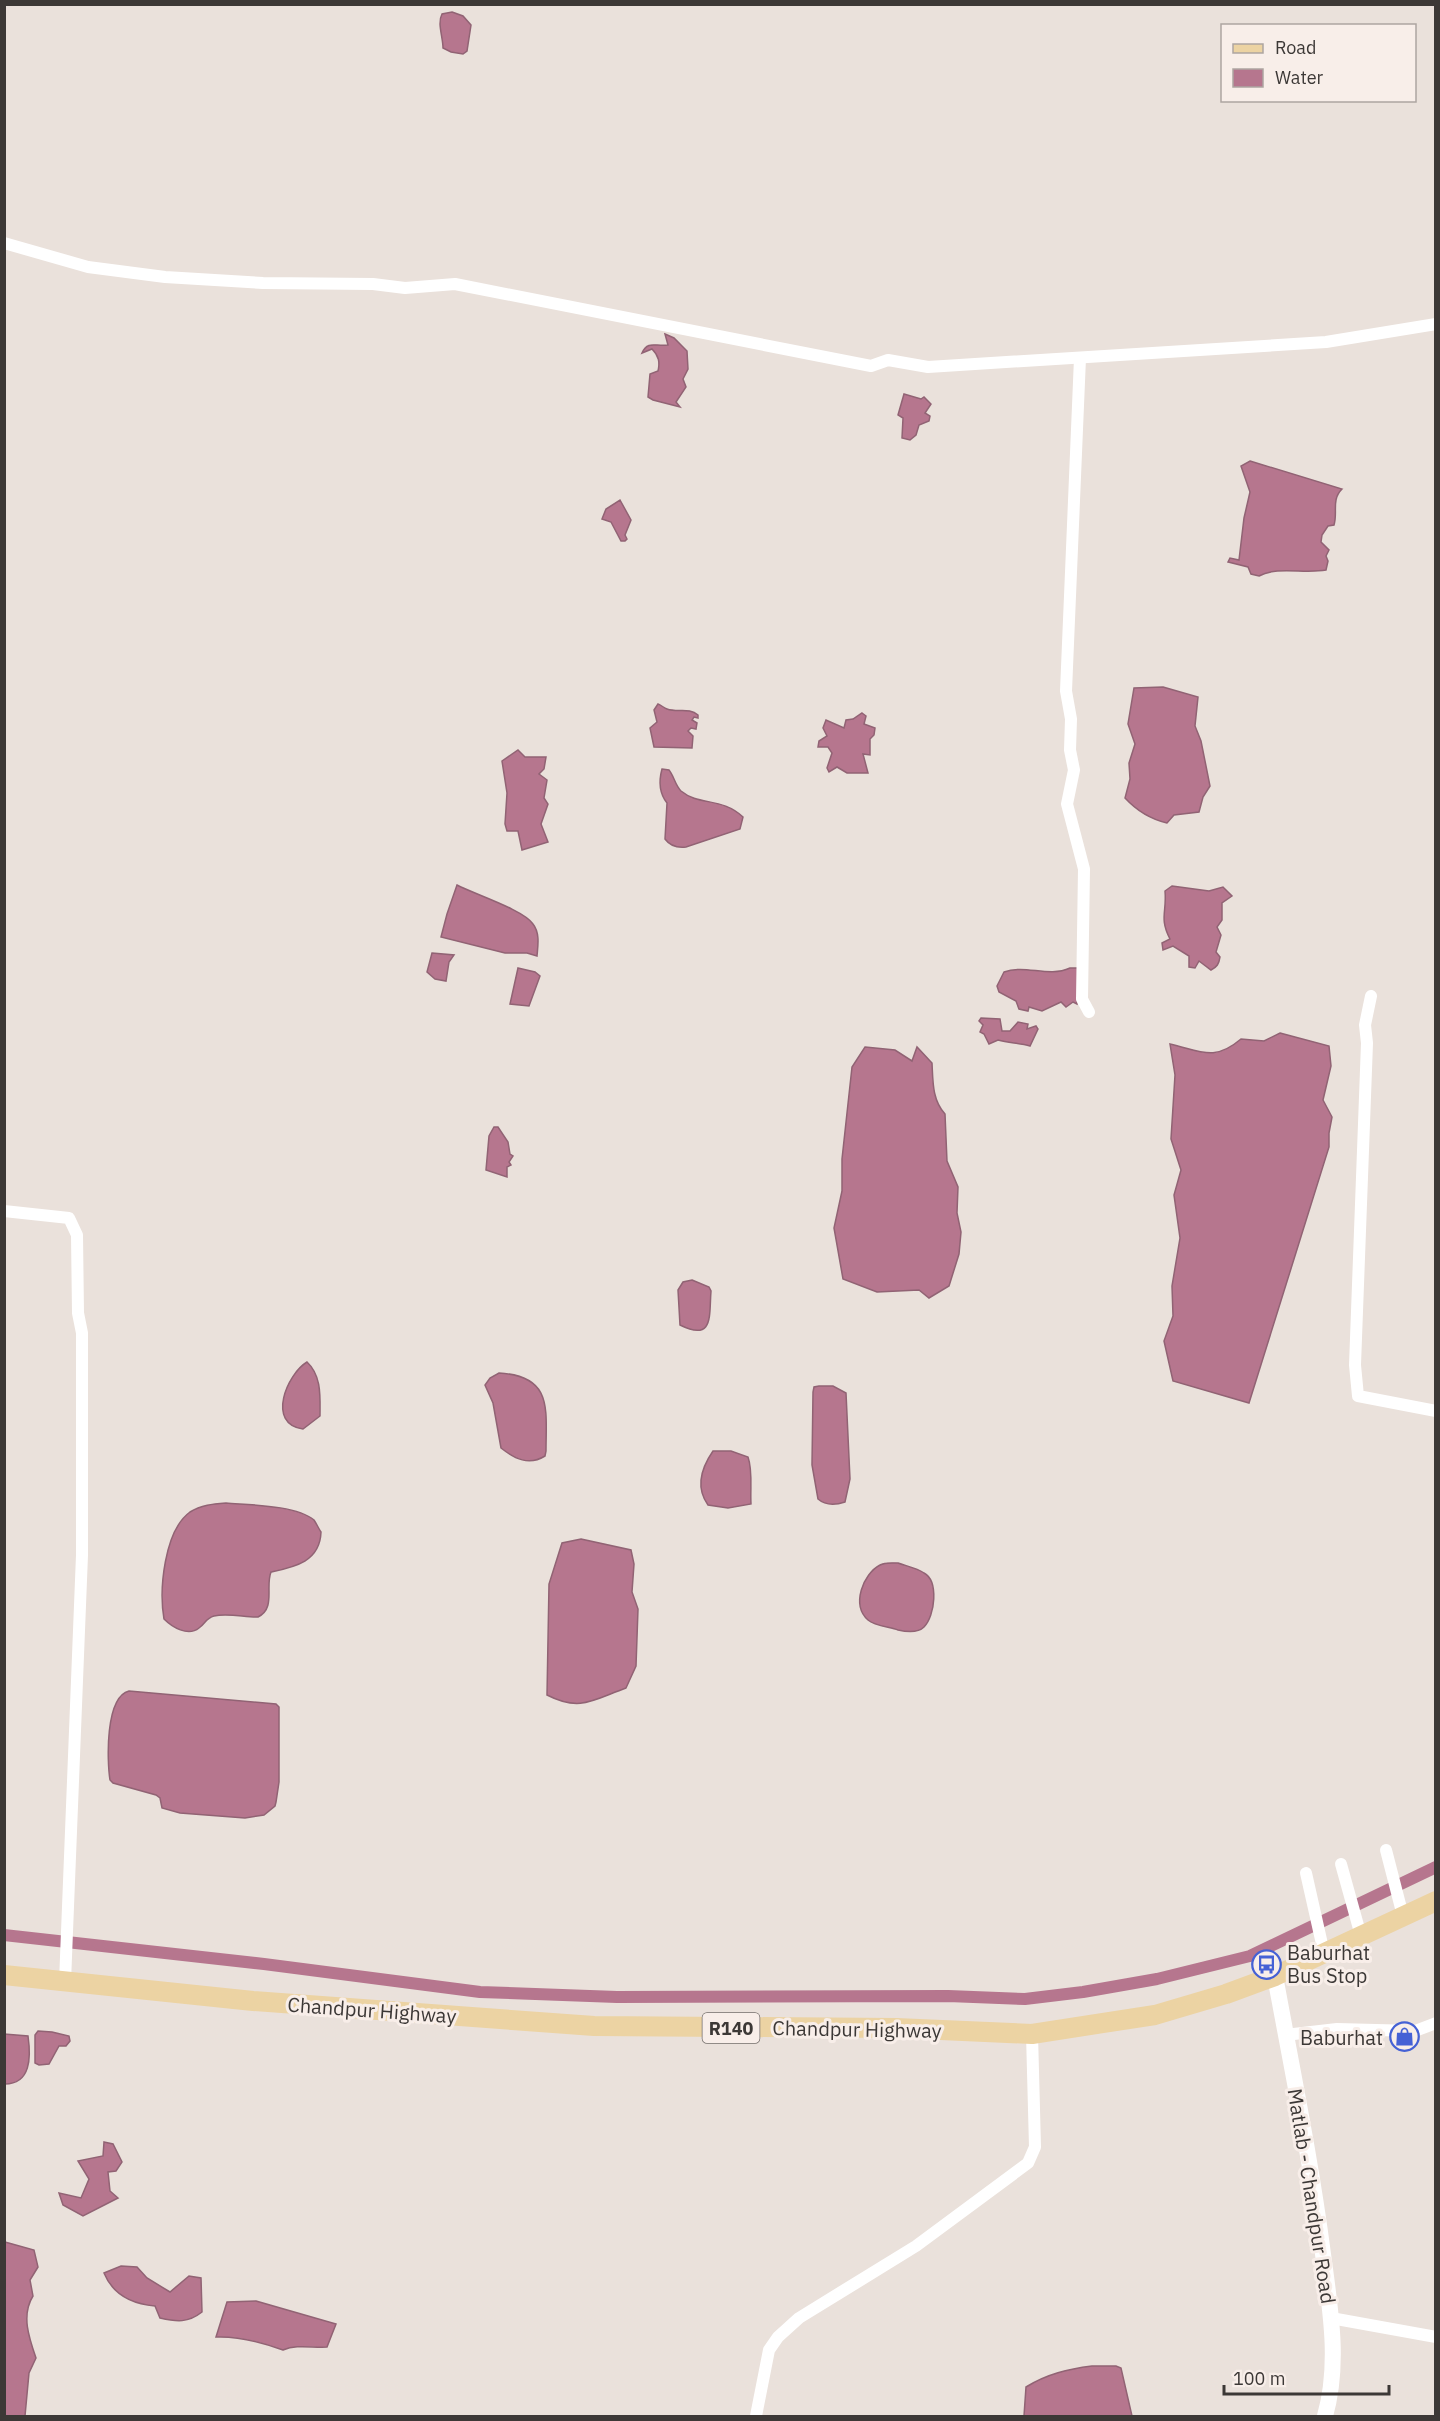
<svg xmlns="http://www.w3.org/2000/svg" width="1440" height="2421" viewBox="0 0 1440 2421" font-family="'IBM Plex Sans',sans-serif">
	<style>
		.water { fill: #b6768e; stroke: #916374; stroke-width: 1.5 }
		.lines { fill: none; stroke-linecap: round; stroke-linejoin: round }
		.canal { stroke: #b6768e; stroke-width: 12 }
		.street { stroke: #fff; stroke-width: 12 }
		.secondary { stroke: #fff; stroke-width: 16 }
		.primary { stroke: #ecd3a3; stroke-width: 20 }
		.labels { text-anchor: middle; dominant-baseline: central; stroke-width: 6; stroke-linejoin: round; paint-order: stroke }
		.shield { fill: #f8eee9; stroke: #746f6c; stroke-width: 1.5 }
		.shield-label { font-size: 18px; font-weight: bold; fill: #3c3836 }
		.poi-label { font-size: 20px; fill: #3c3836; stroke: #f8eee9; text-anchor: start }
		.street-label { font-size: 20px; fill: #3c3836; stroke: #f8eee9 }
	</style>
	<rect width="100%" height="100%" fill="#eae1db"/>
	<!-- water -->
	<g class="water">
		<path d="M452,12L463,16L471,25L467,51L463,54L451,52L443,48C443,37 437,23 442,14Z"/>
		<path d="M665,334L674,338L687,351L688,369L683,379L686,387L676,402L680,407L653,400L648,397L650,374L658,371C660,362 659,356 652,349L642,353C648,340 656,347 668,345Z"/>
		<path d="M904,394L921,399L924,397L931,404L925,413L930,416L929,421L919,425L916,435L910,440L902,438L903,418L898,415Z"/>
		<path d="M1250,461L1342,489C1331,500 1338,512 1334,525L1328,526L1322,535L1321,542L1329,550L1326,556L1328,561L1326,570C1304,574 1277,566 1259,576L1251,574L1248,567L1228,562L1230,558L1239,560L1244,518L1250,492L1241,466Z"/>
		<path d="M620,500L631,520L625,535L627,539L625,541H621L611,522L602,519L606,509Z"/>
		<path d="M1163,687L1198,697L1195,726L1201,741L1210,786L1203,797L1199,812L1174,815L1167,823C1150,819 1137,811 1125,798L1130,779L1129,763L1135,744L1128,724L1134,688Z"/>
		<path d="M658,704C661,705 664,708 667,709C678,713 689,707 698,715V718L694,717L692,720L697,723L696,729L691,728L688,731L693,736L692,748L654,747L650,728L657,722L654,710Z"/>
		<path d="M862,713L866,716L864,724L875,728L874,735L870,739V755L863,754L868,773H847L837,767L829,772L827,768L832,753L828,747H818L819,741L827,736L823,728L826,720L844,728L846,720L853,719Z"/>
		<path d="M518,750L525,757H546L544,769L539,774L547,780L544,798L548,804L541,824L548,842L522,850L518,831H507L505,824L507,793L502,761Z"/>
		<path d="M662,769L669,770C674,776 675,785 681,791C699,806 722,797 743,817L740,829L686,847C677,848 670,846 665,839L667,803C659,793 659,780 662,769Z"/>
		<path d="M457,885C474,894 524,910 533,924C540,933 538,945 537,956L527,953H505L441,937L447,914Z"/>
		<path d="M1172,886L1209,891L1223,887L1232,896L1222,903V920L1217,927L1221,935L1216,952L1220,957C1219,964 1217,967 1211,970L1199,961L1195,968L1189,967V956L1173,946L1163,950L1162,943L1170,939C1159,918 1167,912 1165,891Z"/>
		<path d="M432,953L454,955L449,962L446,981L435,979L427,972Z"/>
		<path d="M518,968L535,972L540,976L529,1006L510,1004Z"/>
		<path d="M1070,968H1079L1077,1004L1073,1002L1066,1007L1061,1002L1042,1011L1029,1007L1028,1011L1019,1009L1016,1001L999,992L997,986L1004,972C1026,964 1048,978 1070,968Z"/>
		<path d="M981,1018L1000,1019L1002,1031H1010L1018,1022L1028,1024L1027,1029L1036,1026L1038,1029L1030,1046C1019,1043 1009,1043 998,1040L989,1044L984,1034L980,1032L983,1025L979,1021Z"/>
		<path d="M1280,1033L1329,1046L1331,1066L1323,1100L1332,1117L1329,1133V1147L1249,1403L1173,1381L1164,1341L1173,1316L1172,1286L1180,1238L1174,1195L1181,1170L1171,1139L1175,1075L1170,1044C1201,1051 1214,1062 1241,1039L1264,1041Z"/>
		<path d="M865,1047L895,1050L912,1061L917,1047L932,1063C933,1081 932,1100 945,1114L947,1161L958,1187L957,1213L961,1232L959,1254L949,1286L929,1298L919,1290L877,1292L843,1279L834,1228L842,1191V1159L852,1067Z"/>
		<path d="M494,1127H498L508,1142L510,1154L513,1156L509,1162L511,1165L507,1167V1177L486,1170L489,1136Z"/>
		<path d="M692,1280L709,1287L711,1291C709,1316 714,1342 680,1325L678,1290L683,1282Z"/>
		<path d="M307,1362C322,1376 320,1397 320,1416L303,1429C266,1424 287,1374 307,1362Z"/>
		<path d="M499,1373C553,1376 546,1409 546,1451L545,1456C529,1466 515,1459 501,1448L493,1403L485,1385L490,1378Z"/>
		<path d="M819,1386H833L846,1393L850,1479L845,1502C836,1505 826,1506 818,1499L812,1465L813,1392L814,1387Z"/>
		<path d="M713,1451H731L748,1457C753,1471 750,1489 751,1504L728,1508L708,1505C695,1487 702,1467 713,1451Z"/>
		<path d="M226,1503C249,1505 296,1505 314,1520C316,1523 319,1529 321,1532C320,1562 294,1567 271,1572C265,1587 276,1608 258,1617C244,1617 227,1613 214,1616C206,1618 205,1624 199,1628C188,1637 172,1627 164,1619C159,1590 164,1531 190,1512C201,1505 213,1504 226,1503Z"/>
		<path d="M581,1539L631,1550L634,1564L632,1592L638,1609L636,1666L626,1688C593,1700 580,1712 547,1695L549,1584L562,1543Z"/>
		<path d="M898,1563C906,1566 917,1568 924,1573C939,1581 935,1616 924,1627C918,1633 907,1632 898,1630C890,1627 875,1626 868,1620C851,1605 863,1574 880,1565C885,1562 892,1563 898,1563Z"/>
		<path d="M129,1691L276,1704L279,1707V1782L276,1802L275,1806L264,1815L245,1818L180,1813L162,1808L160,1798L156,1795L113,1783L110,1780C107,1761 105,1697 129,1691Z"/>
		<path d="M38,2031L52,2032L69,2036L70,2041L66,2046H59L49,2064L39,2065L35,2063V2035Z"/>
		<path d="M4,2034L28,2036C31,2057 31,2084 5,2084Z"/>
		<path d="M104,2142L113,2144L122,2162L116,2171L108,2172L110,2191L118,2198L83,2216L63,2205L59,2193L81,2198L89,2179L78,2161L103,2156Z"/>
		<path d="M5,2242L34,2250L38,2267L30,2280L33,2296C21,2315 29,2338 36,2358L29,2373L25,2416H5Z"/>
		<path d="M121,2266L137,2267L147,2278L170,2292L189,2276L201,2278L202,2312C188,2323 177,2322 160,2318L155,2306C132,2304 113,2295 104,2273Z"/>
		<path d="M256,2301L336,2324L327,2347C312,2348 297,2344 283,2350C261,2342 239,2336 216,2337L227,2302Z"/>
		<path d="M1092,2366H1116L1121,2368L1132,2416H1024L1026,2387C1047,2374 1068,2369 1092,2366Z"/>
	</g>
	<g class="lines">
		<!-- canal -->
		<path class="canal" d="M4,1935L264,1964L480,1992L617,1997L948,1996L1025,1999L1083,1992L1157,1979L1250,1956L1436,1867"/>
		<!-- street -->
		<g class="street">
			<path d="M4,243L88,267L165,277L263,283L373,284L405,288L455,284L871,366L888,360L928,367L1326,342L1436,324"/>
			<path d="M1080,358L1066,691L1071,719L1070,750L1074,770L1067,804L1084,869L1082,999L1089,1012"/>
			<path d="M1371,996L1365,1025L1367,1043L1355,1365L1358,1396L1436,1411"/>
			<path d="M4,1211L69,1218L77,1235L78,1313L82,1333V1555L65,1982"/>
			<path d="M1386,1850L1403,1916"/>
			<path d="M1341,1864L1361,1936"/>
			<path d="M1306,1873L1324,1953"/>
			<path d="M1285,2035L1337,2029L1415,2031L1436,2023"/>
			<path d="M1331,2318L1436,2337"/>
			<path d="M756,2416L769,2350L778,2337L799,2318L916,2246L1028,2163L1035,2147L1032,2034"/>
		</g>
		<!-- secondary -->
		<path class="secondary" d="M1275,1976C1292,2069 1311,2161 1323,2254C1330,2308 1340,2363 1325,2416"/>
		<!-- primary -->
		<path class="primary" d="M4,1975L253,2001L594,2026L896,2028L1032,2034L1155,2015L1226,1994L1275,1976L1436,1901"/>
	</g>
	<!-- icons -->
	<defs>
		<symbol id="bus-ring" viewBox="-11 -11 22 22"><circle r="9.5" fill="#f8eee9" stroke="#4561d5" stroke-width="1.5"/><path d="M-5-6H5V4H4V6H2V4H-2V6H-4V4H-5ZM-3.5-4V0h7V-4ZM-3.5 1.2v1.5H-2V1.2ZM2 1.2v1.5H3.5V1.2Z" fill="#4561d5"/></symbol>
		<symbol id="shop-ring" viewBox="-11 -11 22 22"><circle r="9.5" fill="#f8eee9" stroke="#4561d5" stroke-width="1.5"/><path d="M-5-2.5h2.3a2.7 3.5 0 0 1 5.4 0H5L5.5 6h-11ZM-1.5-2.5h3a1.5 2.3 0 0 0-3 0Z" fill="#4561d5"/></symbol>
	</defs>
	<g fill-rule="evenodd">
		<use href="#bus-ring" x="1250" y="1948" width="33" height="33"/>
		<use href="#shop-ring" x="1388" y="2020" width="33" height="33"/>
	</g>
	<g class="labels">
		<!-- shield labels -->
		<rect class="shield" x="702.5" y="2013" width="57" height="30" rx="4.5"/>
		<g class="shield-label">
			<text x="731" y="2028">R140</text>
		</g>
		<!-- poi labels -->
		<g class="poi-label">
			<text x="1287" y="1952">Baburhat<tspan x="1287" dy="23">Bus Stop</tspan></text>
			<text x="1383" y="2037" text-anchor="end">Baburhat</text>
		</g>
		<!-- street labels -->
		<g class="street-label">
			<text transform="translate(372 2010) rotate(4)">Chandpur Highway</text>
			<text transform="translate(857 2029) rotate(1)">Chandpur Highway</text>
			<text transform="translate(1312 2196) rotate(81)">Matlab - Chandpur Road</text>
		</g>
	</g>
	<!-- border -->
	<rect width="1440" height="2421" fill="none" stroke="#3c3836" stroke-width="12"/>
	<!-- legend -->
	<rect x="1221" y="24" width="195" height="78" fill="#f8eee9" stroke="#ada5a1" stroke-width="1.5"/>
	<rect x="1233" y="44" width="30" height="9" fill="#ecd3a3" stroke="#ada5a1" stroke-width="1.5"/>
	<text x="1275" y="54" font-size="18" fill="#3c3836">Road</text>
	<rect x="1233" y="69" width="30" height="18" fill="#b6768e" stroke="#ada5a1" stroke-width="1.5"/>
	<text x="1275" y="84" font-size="18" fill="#3c3836">Water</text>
	<!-- scale -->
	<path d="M1224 2385v9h165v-9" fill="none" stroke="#3c3836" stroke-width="3"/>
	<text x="1233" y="2385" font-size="18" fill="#3c3836" stroke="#f8eee9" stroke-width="4.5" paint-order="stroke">100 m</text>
</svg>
